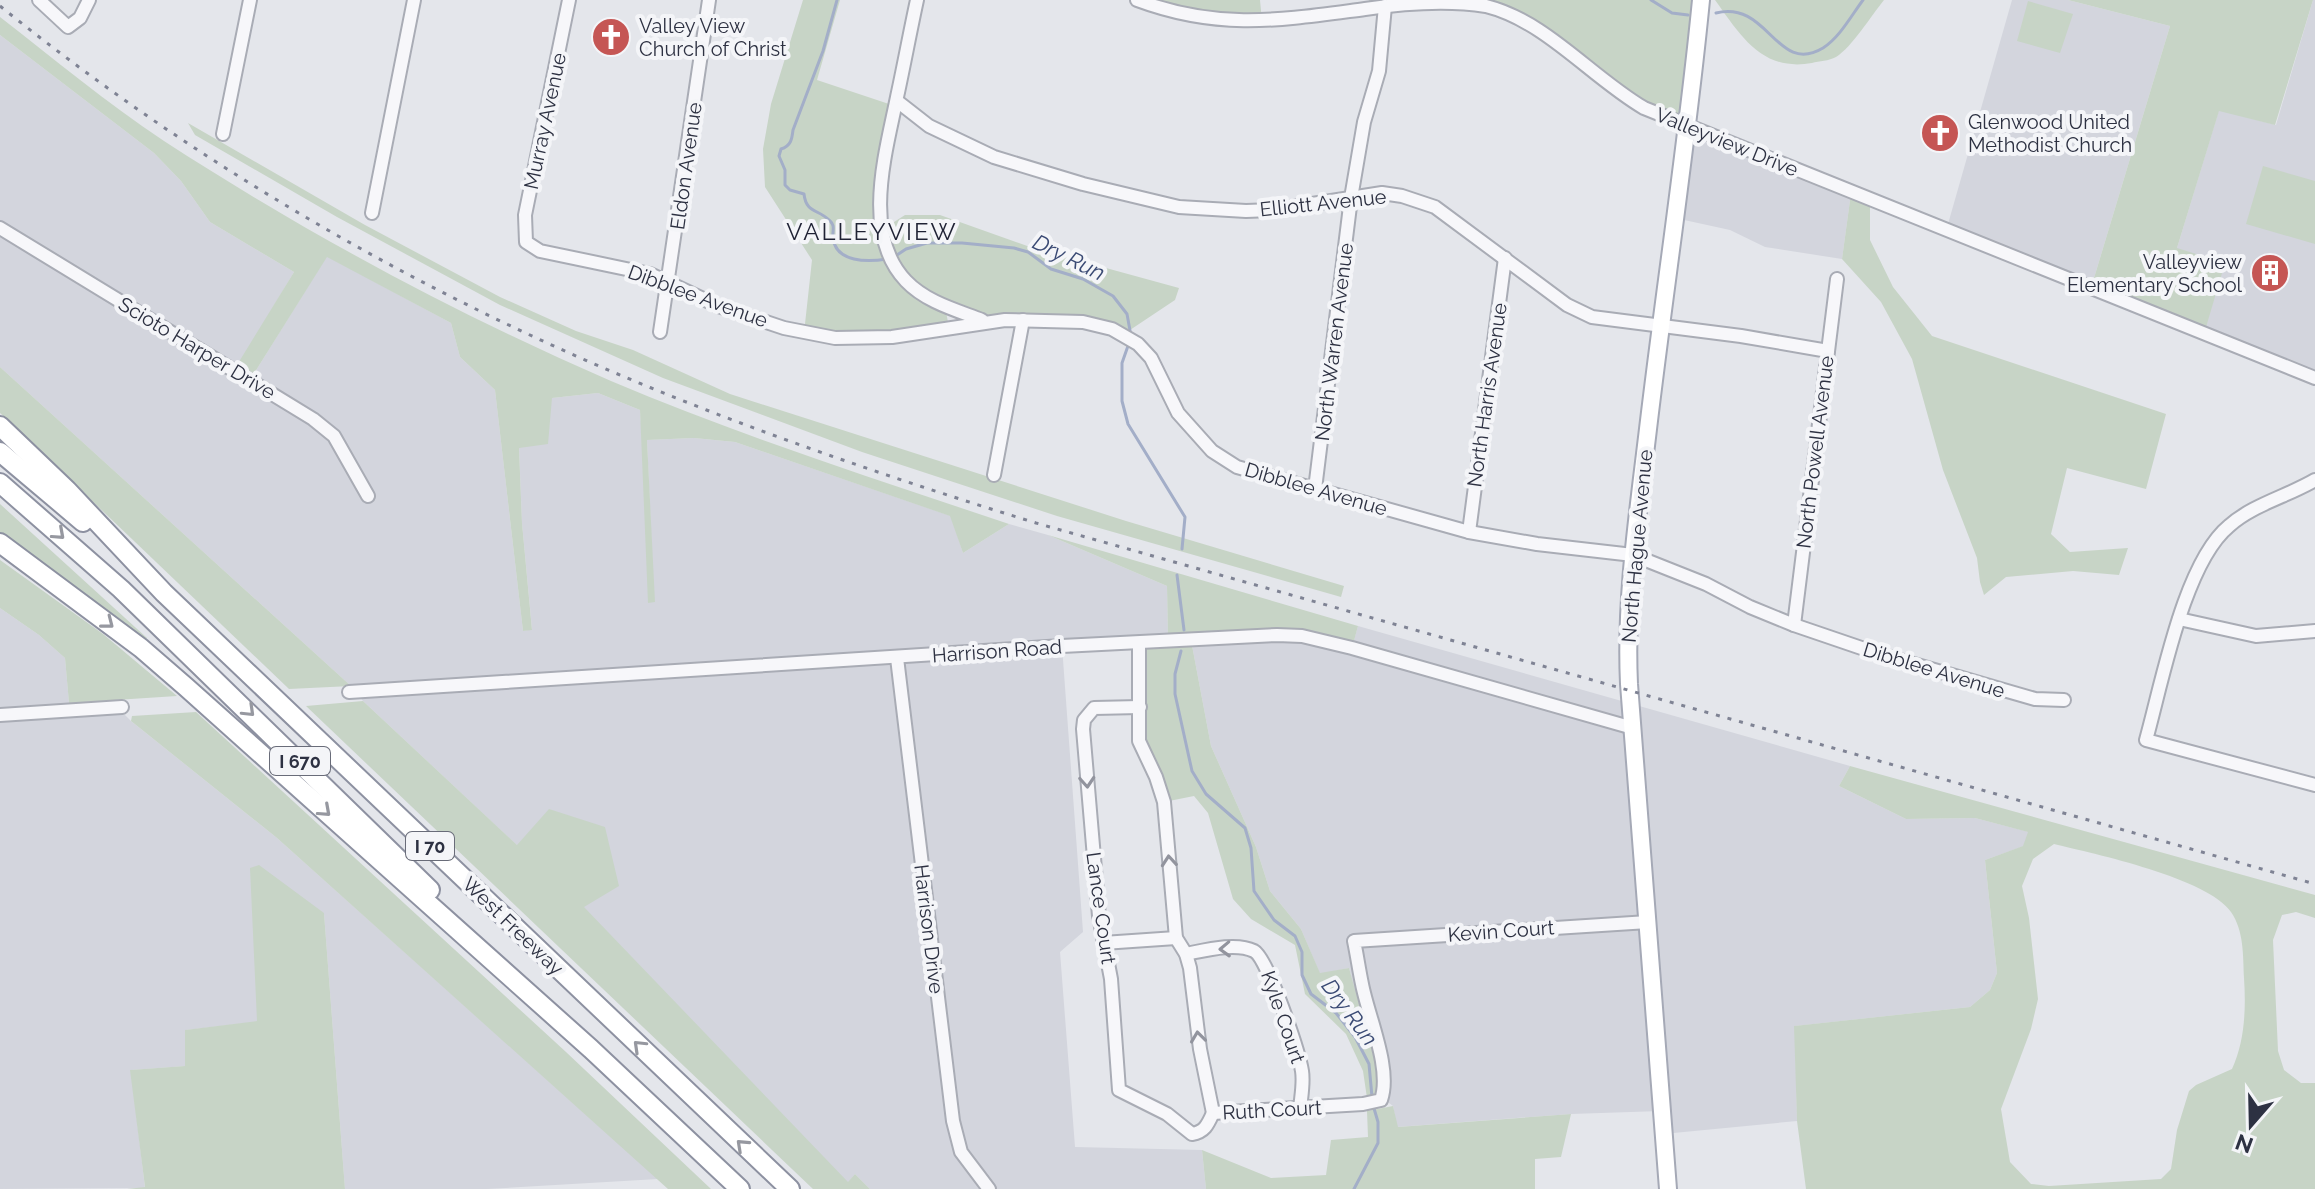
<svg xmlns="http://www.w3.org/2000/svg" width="2315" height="1189" viewBox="0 0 2315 1189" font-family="Raleway,sans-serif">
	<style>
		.built { fill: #d3d5dd }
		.green { fill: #c7d4c6; fill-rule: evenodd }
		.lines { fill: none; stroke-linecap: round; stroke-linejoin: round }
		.stream { stroke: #a3aec8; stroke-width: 3 }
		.minor-casing { stroke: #a9acb5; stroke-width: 16 }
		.major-casing { stroke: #a5a9b6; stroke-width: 20 }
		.highway-casing { stroke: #8d91a1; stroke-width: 22 }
		.minor { stroke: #f7f7fa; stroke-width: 12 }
		.major { stroke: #fff; stroke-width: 16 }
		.highway { stroke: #fff; stroke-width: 18 }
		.rail { stroke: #7f8394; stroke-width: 3; stroke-dasharray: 4 8; stroke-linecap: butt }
		.oneway { stroke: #9698a0 }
		.oneway2 { stroke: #92949e }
		.labels { text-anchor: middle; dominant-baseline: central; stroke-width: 8; stroke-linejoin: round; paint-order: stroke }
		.shield { fill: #f4f5f8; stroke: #696c79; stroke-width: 2 }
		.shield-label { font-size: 18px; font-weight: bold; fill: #2d3142 }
		.poi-label { font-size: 20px; fill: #2d3142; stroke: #f4f5f8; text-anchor: start }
		.street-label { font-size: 20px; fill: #2d3142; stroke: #f4f5f8 }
		.water-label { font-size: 22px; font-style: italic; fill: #3a4a74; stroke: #f4f5f8 }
		.quarter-label { font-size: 24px; letter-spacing: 2px; fill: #1f2234; stroke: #f4f5f8 }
	</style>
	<rect width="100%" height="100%" fill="#e4e6eb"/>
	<!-- built -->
	<g class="built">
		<path d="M2012,0H2068L2170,26L2091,288L1946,231Z"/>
		<path d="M2313,0H2315V378L2204,334L2177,248L2219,110L2276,125Z"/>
		<path d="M0,35L154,153L181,181L210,222L294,272L238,366L253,375L327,256L451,323L460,357L495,390L523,631L532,629L522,523L519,447L552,398L598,393L640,410L654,602L647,440L694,438L735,442L951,516L963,553L1009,524L1048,535L1167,586L1168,640L1062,646L1083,932L1060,952L1075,1147L1202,1150L1206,1189H870L855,1174L848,1183L583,907L363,701L351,686L0,367Z"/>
		<path d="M1688,128L1851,193L1842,259L1765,247L1730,230L1675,218Z"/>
		<path d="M0,608L39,635L65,658L69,703L110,700L131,721L277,838L658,1179L487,1189H345L324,913L257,1022L186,1030V1066L131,1070L145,1188L0,1189Z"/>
		<path d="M1358,626L1850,766L1839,786L1906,819L1975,818L2029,832L2024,846L1985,860L1997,973L1990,990L1970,1007L1795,1026L1797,1121L1663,1134L1661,1111L1571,1114L1397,1127L1393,1106L1380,1096L1349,968L1320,974L1301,929L1270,891L1256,847L1211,746L1191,640L1252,635L1352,647Z"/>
	</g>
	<!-- green -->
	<g class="green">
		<path d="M803,0H840L817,80L895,106L882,176L883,229L905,215H940L1033,248L1179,288L1175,300L1124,334L1112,329L985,322L945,307L949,327L892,337L804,333L812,260L765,187L763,149L771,104Z"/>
		<path d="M1137,0H1260L1262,22Z"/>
		<path d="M1369,0H1701L1688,128L1644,108L1538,30L1485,5L1369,8Z"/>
		<path d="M1715,0H1884C1871,16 1852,47 1836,57C1829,61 1819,61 1812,63C1762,72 1741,36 1715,0Z"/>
		<path d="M2068,0H2313L2275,125L2219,111L2177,248L2225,263L2204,334L2091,288L2170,26Z"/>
		<path d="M2028,1L2073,14L2060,53L2017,41Z"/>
		<path d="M0,17C54,59 107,103 164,141C306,233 456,314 611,381C741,436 875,479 1009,524L963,553L950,516L735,442L694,438L647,440L655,602L648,603L640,410L598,393L552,398L548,444L519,448L522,523L532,630L523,631L495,390L460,357L451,323L327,257L253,375L237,365L294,272L210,222L181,181L154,153L0,35Z"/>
		<path d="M188,123L365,225L500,297L576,331L633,350L730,394L1126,521L1344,586L1341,597L1057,516L862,452L663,378L500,305L337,217L195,135Z"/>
		<path d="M2263,166L2315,181V244L2246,224Z"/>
		<path d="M1851,193L1870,201V240L1893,287L1932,336L2166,414L2146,489L2067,468L2051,534L2070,552L2128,548L2119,575L2073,571L2006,577L1984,595L1980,582L1977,558L1943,470L1912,359L1881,302L1842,259Z"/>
		<path d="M0,367L351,686L289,689L0,413Z"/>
		<path d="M0,504L147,638L144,642L77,589L0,535Z"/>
		<path d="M1048,535L1358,626L1352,648L1327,641L1191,640L1211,746L1256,847L1270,891L1301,929L1320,973L1349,968L1378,1073L1380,1096L1367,1098L1363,1071L1346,1034L1305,994L1295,945L1251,919L1233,899L1208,813L1194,796L1164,802L1142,748L1139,643L1168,640L1167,586Z"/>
		<path d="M0,560L103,634L177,696L69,703L65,658L39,635L0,608Z"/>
		<path d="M363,701L517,845L549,809L605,827L619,886L584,907L848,1182L855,1174L870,1189H813L306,706Z"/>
		<path d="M196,712L566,1052L711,1189H668L277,838L131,721L132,716Z"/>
		<path d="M1850,766L2315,895V918L2296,912L2282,915L2273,940L2278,1051L2284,1070L2301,1083H2315V1189H1806L1797,1121L1794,1026L1970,1007L1990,990L1997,973L1985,860L2023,846L2028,832L1975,818L1906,819L1839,786ZM2054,844C2095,854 2208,878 2231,912C2244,931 2243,955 2244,978C2246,1008 2245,1041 2232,1069L2196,1085L2189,1091L2177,1130L2171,1169L2161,1179L2049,1186L2031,1184L2010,1162L2001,1109L2031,1029L2038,999L2029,918L2022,886L2033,859Z"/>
		<path d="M259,865L324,913L345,1189H127L145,1187L130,1070L185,1066V1030L257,1021L250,868Z"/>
		<path d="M1393,1106L1398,1127L1571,1114L1561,1157L1535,1159V1189H1206L1202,1150L1271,1178L1326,1175L1331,1140L1368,1137L1367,1111Z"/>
	</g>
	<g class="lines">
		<!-- stream -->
		<g class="stream">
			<path d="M837,0L823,51L793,130C792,139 791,146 781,149L779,156L785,170V185L790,190L804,194C806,213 818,209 829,220C836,226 832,230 833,238C836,263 868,262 887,259"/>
			<path d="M1651,0L1672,13L1688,15"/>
			<path d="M1716,13C1769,0 1776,76 1823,48C1840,37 1851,16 1863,0"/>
			<path d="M894,257L906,249L927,243H962L1014,248L1028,252L1051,269L1083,279L1113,296L1127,314L1131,336"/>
			<path d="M1129,343L1122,363V401L1128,424L1185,517L1182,549"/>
			<path d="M1177,575L1184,630"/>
			<path d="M1181,651L1175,674V694L1192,771L1206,794L1245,828L1251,848L1254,891L1274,920L1295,936L1302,952V975L1311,994L1336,1013L1355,1037L1369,1064L1372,1097"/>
			<path d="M1354,1189L1378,1143V1122L1373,1105"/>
		</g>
		<defs>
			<g id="minor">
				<path d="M39,0L68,27L80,18L89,0"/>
				<path d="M569,0L525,215L526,242L540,251L650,274L718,306L784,328L835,338L892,337L1005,320L1083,322L1112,329L1138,344L1151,358L1178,413L1212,451L1237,467L1469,532L1537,544L1633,555L1706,584L1750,607L1794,625L1879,654L2035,699L2064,700"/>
				<path d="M917,0C910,32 904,65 897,97C886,152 861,234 906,281C926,302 956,310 982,320"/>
				<path d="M1137,0C1220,31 1281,20 1365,9C1405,3 1447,0 1486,6C1546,21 1591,77 1644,108L2315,378"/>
				<path d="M897,101L929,126L994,157L1083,184L1179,207L1246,211L1274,210L1382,193L1402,196L1435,207L1567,305L1592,317L1741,336L1828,351"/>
				<path d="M223,134L250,0"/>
				<path d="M372,213L414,0"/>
				<path d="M0,228L313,419L334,436L368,496"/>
				<path d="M660,332L709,0"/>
				<path d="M994,475L1023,320"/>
				<path d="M2315,480C2288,496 2252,505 2229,526C2184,563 2162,683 2146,740L2315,785"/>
				<path d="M1315,489L1351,198L1364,122L1379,71L1385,6"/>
				<path d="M1469,532L1505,258"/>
				<path d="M2179,619L2256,636L2315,631"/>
				<path d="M1794,625L1837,279"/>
				<path d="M1139,643V741L1156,777L1164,802L1176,938L1186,954L1190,968L1200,1049L1213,1113"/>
				<path d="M897,658L953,1121L961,1152L989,1189"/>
				<path d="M349,692L1062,646L1277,635L1302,636L1352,648L1633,728"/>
				<path d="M1140,707L1094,708L1084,720L1083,729L1099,916L1111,979L1119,1090L1167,1114L1192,1134C1205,1132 1208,1124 1213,1113"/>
				<path d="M0,715L122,707"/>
				<path d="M1103,943L1176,938"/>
				<path d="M1186,954C1206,950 1236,942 1254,951C1268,958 1299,1053 1302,1071C1304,1083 1301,1097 1300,1109"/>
				<path d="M1213,1113L1363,1104L1381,1100C1392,1069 1368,1016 1362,984C1359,970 1357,955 1354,941L1648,922"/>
			</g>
			<path id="major" d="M1668,1189L1629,684C1625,598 1638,514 1648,429C1665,286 1687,144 1701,0"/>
			<g id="highway">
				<path d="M0,426L67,490L164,593L790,1189"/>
				<path d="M0,452L83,522"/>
				<path d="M0,483L121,589L430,890"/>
				<path d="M0,543L141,648L186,687L591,1049L740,1189"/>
			</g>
		</defs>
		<!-- minor casing -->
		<use href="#minor" class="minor-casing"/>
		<!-- major casing -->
		<use href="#major" class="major-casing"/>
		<!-- highway casing -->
		<use href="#highway" class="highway-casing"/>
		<!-- minor -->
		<use href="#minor" class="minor"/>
		<!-- major -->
		<use href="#major" class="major"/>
		<!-- highway -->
		<use href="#highway" class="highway"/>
		<!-- rail -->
		<path class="rail" d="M0,6C191,160 406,286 632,380C764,435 900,481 1036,523L2315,884"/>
	</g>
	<!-- one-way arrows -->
	<defs><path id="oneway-chevron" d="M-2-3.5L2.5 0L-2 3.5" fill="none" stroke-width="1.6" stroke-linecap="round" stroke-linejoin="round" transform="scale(2)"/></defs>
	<g class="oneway">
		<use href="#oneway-chevron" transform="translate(59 534) rotate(42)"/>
		<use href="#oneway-chevron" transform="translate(108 623) rotate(38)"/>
		<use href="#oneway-chevron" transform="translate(249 711) rotate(44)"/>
		<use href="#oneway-chevron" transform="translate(325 811) rotate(42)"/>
		<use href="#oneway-chevron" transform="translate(639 1046) rotate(-136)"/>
		<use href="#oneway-chevron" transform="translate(742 1145) rotate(-137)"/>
	</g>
	<g class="oneway2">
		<use href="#oneway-chevron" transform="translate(1087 782) rotate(86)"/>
		<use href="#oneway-chevron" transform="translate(1169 861) rotate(-95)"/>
		<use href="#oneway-chevron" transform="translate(1225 949) rotate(178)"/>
		<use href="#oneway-chevron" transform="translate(1198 1037) rotate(-97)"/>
	</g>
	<!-- icons -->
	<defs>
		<symbol id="church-disc" viewBox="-11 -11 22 22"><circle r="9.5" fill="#c55654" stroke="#f4f5f8"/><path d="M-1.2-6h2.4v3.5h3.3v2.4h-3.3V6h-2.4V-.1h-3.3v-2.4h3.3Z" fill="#fff"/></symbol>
		<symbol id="building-disc" viewBox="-11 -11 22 22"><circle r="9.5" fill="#c55654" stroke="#f4f5f8"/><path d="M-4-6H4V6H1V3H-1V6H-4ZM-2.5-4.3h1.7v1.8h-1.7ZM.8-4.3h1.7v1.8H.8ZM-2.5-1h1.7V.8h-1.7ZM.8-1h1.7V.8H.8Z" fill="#fff"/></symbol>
	</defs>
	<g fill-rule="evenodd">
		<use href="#church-disc" x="589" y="15" width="44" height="44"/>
		<use href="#church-disc" x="1918" y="111" width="44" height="44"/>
		<use href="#building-disc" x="2248" y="251" width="44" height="44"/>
	</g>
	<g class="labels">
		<!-- shield labels -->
		<g class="shield">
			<rect x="270" y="747" width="60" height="28" rx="6"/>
			<rect x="406" y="832" width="48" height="28" rx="6"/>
		</g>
		<g class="shield-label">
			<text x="300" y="761">I 670</text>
			<text x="430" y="846">I 70</text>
		</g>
		<!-- poi labels -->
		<g class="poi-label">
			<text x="639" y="26">Valley View<tspan x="639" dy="23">Church of Christ</tspan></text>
			<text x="1968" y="122">Glenwood United<tspan x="1968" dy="23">Methodist Church</tspan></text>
			<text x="2242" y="262" text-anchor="end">Valleyview<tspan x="2242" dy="23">Elementary School</tspan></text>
		</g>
		<!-- street labels -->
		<g class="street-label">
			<text transform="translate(545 121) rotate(-78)">Murray Avenue</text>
			<text transform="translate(1727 142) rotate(22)">Valleyview Drive</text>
			<text transform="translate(686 166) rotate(-82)">Eldon Avenue</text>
			<text transform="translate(1323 203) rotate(-6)">Elliott Avenue</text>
			<text transform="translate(698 296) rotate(20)">Dibblee Avenue</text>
			<text transform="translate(1334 342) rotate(-83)">North Warren Avenue</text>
			<text transform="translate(197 348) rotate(31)">Scioto Harper Drive</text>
			<text transform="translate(1487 395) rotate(-82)">North Harris Avenue</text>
			<text transform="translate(1815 452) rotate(-83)">North Powell Avenue</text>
			<text transform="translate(1316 489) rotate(16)">Dibblee Avenue</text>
			<text transform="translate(1637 546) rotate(-85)">North Hague Avenue</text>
			<text transform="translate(997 651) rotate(-4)">Harrison Road</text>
			<text transform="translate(1934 670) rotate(17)">Dibblee Avenue</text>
			<text transform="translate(1101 908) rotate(82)">Lance Court</text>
			<text transform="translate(513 926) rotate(44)">West Freeway</text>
			<text transform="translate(929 929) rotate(83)">Harrison Drive</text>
			<text transform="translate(1501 931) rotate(-4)">Kevin Court</text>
			<text transform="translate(1283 1017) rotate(71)">Kyle Court</text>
			<text transform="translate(1272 1110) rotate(-3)">Ruth Court</text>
		</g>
		<!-- water labels -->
		<g class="water-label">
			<text transform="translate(1069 257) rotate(26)">Dry Run</text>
			<text transform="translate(1350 1012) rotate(53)">Dry Run</text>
		</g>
		<!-- quarter labels -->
		<g class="quarter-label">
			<text x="872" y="231">VALLEYVIEW</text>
		</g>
	</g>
	<!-- north arrow -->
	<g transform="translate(2251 1125) rotate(200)" stroke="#f4f5f8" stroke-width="6" paint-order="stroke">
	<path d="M0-6L14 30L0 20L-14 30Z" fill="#2d3142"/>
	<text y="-12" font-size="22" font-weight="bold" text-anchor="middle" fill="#2d3142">N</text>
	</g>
</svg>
